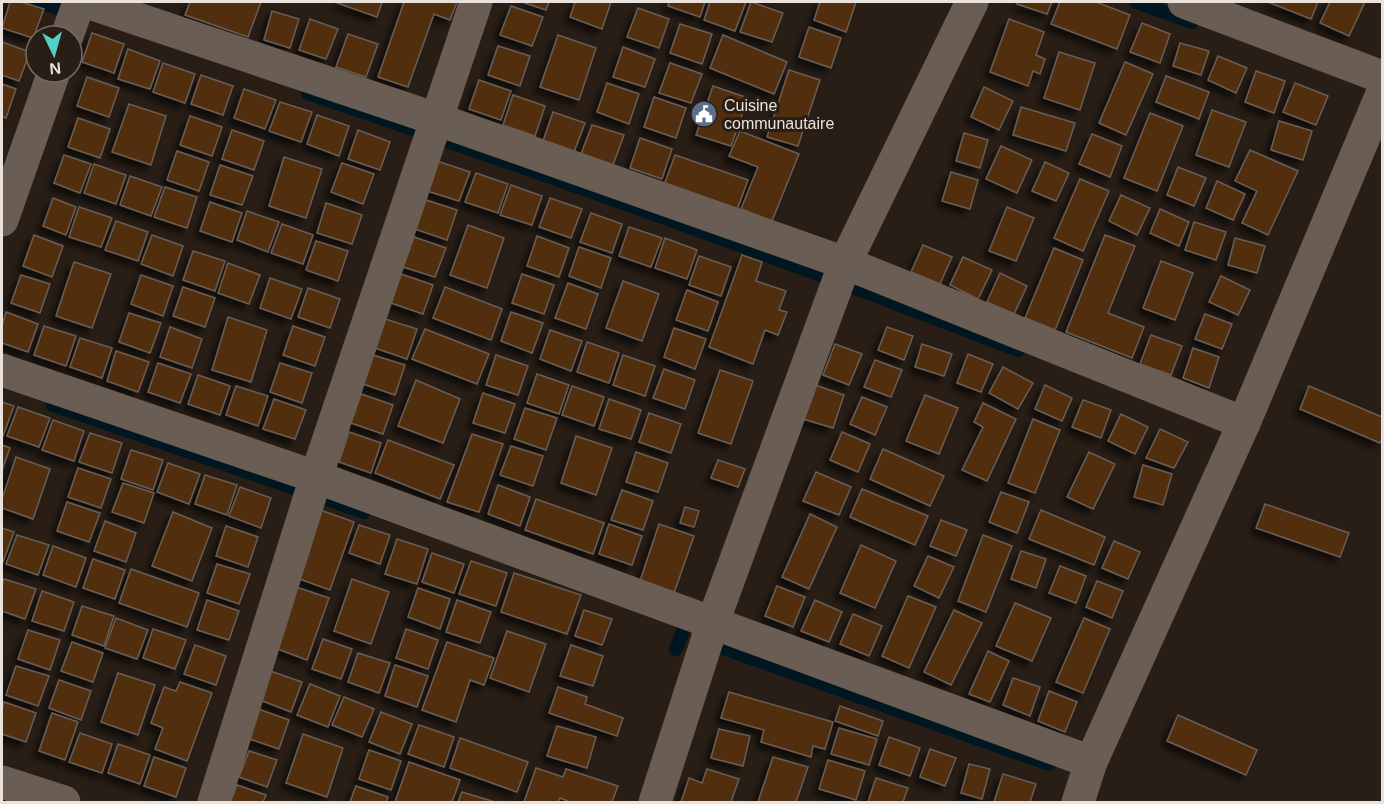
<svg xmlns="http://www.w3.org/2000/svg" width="1384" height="804" viewBox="0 0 1384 804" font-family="Helvetica,sans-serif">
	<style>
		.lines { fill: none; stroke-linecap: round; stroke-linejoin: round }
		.stream { stroke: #001621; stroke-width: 14 }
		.building { fill: #512f0f; stroke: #695d54; stroke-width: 1.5; filter: url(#shadow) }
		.minor { stroke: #695d54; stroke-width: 33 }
		.labels { text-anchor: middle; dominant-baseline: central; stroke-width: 6; stroke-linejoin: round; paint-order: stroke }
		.poi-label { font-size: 16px; fill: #e9e2dd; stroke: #281e16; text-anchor: start }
	</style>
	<defs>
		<filter id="shadow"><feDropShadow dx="-5.5" dy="5.5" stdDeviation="3" flood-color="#0009"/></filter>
	</defs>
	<rect width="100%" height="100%" fill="#281e16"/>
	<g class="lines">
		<!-- stream -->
		<g class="stream">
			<path d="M39,2L77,15"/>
			<path d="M1136,2L1192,22"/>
			<path d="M308,93C546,174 783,259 1018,350"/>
			<path d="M53,405L364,512"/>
			<path d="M723,648L1049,764"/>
			<path d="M676,649L686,623L677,620"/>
		</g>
	</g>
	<!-- building -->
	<g class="building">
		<path d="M10,2H21L44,9L33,38L2,28Z"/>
		<path d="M190,2H261L248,37L185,15Z"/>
		<path d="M337,2H382L377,17L337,3Z"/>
		<path d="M404,2H457L450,20L434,14L408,87L378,77Z"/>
		<path d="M522,2H549L546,10Z"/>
		<path d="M575,2H611L602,29L570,17Z"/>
		<path d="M669,2H705L700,17L668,6Z"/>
		<path d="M710,2H746L735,31L704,20Z"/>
		<path d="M751,2L783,13L772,42L740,32Z"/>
		<path d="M820,2H856L846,32L814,20Z"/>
		<path d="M1018,2H1052L1047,14L1017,4Z"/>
		<path d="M1060,2H1096L1130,15L1117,49L1051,24Z"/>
		<path d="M1268,2H1318L1311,19Z"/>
		<path d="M1330,2H1365L1349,36L1320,23Z"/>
		<path d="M511,6L543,17L532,46L500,35Z"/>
		<path d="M638,8L669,19L659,48L627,37Z"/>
		<path d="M272,11L299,19L290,48L264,40Z"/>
		<path d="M310,19L338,29L326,59L299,50Z"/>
		<path d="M1009,19L1044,32L1036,55L1045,59L1040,74L1033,71L1028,86L990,72Z"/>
		<path d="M1142,23L1170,34L1160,63L1130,52Z"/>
		<path d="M680,24L712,34L702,64L670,53Z"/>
		<path d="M809,27L841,38L831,68L799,57Z"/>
		<path d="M92,33L124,44L114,73L82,62Z"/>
		<path d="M348,34L378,44L366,77L336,67Z"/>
		<path d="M558,35L596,48L579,100L540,87Z"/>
		<path d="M723,35L787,62L774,94L710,68Z"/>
		<path d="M2,42L30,52L19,81L2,75Z"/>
		<path d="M1180,43L1209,51L1201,75L1173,66Z"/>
		<path d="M498,46L530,56L520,86L488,75Z"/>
		<path d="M623,47L655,59L645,87L613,77Z"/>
		<path d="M128,49L160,61L150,89L118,79Z"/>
		<path d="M1059,52L1095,63L1080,110L1044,98Z"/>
		<path d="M1218,56L1247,68L1236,93L1208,80Z"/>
		<path d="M1125,62L1153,74L1126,135L1099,123Z"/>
		<path d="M163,63L195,74L185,103L153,92Z"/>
		<path d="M670,63L702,74L691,103L659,93Z"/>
		<path d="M789,70L820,80L798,146L767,137Z"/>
		<path d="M1256,71L1285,81L1274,113L1245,102Z"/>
		<path d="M201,75L233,86L223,115L191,104Z"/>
		<path d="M1166,76L1209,92L1199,119L1156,102Z"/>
		<path d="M87,77L119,88L109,117L77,106Z"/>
		<path d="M479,80L511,91L501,120L469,109Z"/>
		<path d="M607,83L639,94L629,124L597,112Z"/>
		<path d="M1295,83L1328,96L1316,125L1283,112Z"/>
		<path d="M2,84L16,89L6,118L2,117Z"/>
		<path d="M713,86L748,98L731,146L696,135Z"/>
		<path d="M984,87L1013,101L999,130L971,117Z"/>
		<path d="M244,89L276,100L265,129L234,118Z"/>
		<path d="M513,95L545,106L535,136L503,125Z"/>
		<path d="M654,97L686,108L676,138L644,127Z"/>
		<path d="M280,102L312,112L301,142L269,131Z"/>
		<path d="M129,104L166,116L151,165L112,152Z"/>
		<path d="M1021,107L1075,123L1066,151L1013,135Z"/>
		<path d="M1212,110L1246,122L1229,167L1196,155Z"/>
		<path d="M553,112L585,123L574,152L543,141Z"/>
		<path d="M1150,113L1183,126L1157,191L1124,178Z"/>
		<path d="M317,115L349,126L339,156L307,144Z"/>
		<path d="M190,116L222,127L212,156L180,145Z"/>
		<path d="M78,118L110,129L100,158L68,147Z"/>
		<path d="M1279,121L1312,131L1303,160L1271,150Z"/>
		<path d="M592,125L624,135L613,165L581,154Z"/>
		<path d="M232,130L264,141L254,170L222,159Z"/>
		<path d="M358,130L390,142L380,170L348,159Z"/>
		<path d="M740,131L799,154L772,221L741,209L758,167L729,156Z"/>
		<path d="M964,133L988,140L980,168L956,161Z"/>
		<path d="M1092,134L1122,146L1110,177L1079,164Z"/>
		<path d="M640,138L672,149L662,179L630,168Z"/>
		<path d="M1001,146L1032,160L1017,193L986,179Z"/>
		<path d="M1250,150L1298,171L1268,235L1242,223L1257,191L1235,181Z"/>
		<path d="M177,151L209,162L199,191L167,180Z"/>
		<path d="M64,155L91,164L80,193L54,183Z"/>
		<path d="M675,155L748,180L737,210L664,185Z"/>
		<path d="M284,157L322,169L306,218L269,206Z"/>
		<path d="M437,161L470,172L459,201L427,191Z"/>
		<path d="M1045,162L1069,173L1056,201L1032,191Z"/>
		<path d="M342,163L374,174L363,204L331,192Z"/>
		<path d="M94,164L126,175L116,204L84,193Z"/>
		<path d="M220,165L253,176L242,205L210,195Z"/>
		<path d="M1178,167L1206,178L1194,206L1167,195Z"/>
		<path d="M951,172L978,180L970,209L942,201Z"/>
		<path d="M476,173L508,184L498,213L465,202Z"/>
		<path d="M130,176L162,187L151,216L120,205Z"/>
		<path d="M1080,179L1109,191L1083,251L1054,238Z"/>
		<path d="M1217,181L1245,194L1233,220L1206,208Z"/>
		<path d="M511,185L542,196L532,225L500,215Z"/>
		<path d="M165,187L197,197L187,228L154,217Z"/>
		<path d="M1121,195L1150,208L1137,235L1109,221Z"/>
		<path d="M53,198L76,207L66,235L43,226Z"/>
		<path d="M550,198L582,209L571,238L539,227Z"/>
		<path d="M426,200L457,210L447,240L415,229Z"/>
		<path d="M210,202L242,213L232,242L200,231Z"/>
		<path d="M326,203L362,215L352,244L317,233Z"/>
		<path d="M79,207L112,218L101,247L69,237Z"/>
		<path d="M1007,207L1034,218L1016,261L989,251Z"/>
		<path d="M1160,209L1189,222L1179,246L1150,233Z"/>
		<path d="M247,211L279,222L268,252L237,240Z"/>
		<path d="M591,213L622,224L612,253L580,242Z"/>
		<path d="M116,221L148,232L138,261L105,250Z"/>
		<path d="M1194,222L1226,232L1216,260L1185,250Z"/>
		<path d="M282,224L313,235L303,264L271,253Z"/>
		<path d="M468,225L504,238L487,288L450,275Z"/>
		<path d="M629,227L662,238L651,267L619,256Z"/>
		<path d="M34,235L63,246L52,277L23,266Z"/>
		<path d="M152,235L183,246L173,276L141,264Z"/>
		<path d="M1105,235L1135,246L1108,313L1144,327L1132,358L1066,332Z"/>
		<path d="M537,236L569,248L559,277L527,266Z"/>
		<path d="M414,237L446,248L435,277L403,267Z"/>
		<path d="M665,238L697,250L687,279L655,268Z"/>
		<path d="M1235,238L1265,246L1257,273L1228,265Z"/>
		<path d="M316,241L348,251L338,281L306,270Z"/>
		<path d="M923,245L952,257L940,284L911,272Z"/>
		<path d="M579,247L611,258L601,288L569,276Z"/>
		<path d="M1054,248L1083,260L1055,330L1025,318Z"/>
		<path d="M193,251L225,261L215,291L183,280Z"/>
		<path d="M742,255L762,262L756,281L786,291L779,310L787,312L778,335L765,330L753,364L709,347Z"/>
		<path d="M699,256L731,267L721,296L689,285Z"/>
		<path d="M963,257L992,270L978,299L950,285Z"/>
		<path d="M1161,261L1193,273L1175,320L1143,308Z"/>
		<path d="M74,262L111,274L92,328L56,316Z"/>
		<path d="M228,263L260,275L249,304L218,293Z"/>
		<path d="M1000,273L1027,286L1014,314L987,302Z"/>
		<path d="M401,274L433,285L423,314L391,303Z"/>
		<path d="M522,274L554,285L544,314L512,303Z"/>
		<path d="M21,275L50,284L40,313L11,303Z"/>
		<path d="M141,275L173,286L163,316L131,304Z"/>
		<path d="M1221,276L1250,290L1238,315L1209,302Z"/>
		<path d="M270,278L302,289L291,319L260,308Z"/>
		<path d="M623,281L659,294L642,341L606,328Z"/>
		<path d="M568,283L598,294L586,329L555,318Z"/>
		<path d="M183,287L215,298L205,327L173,316Z"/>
		<path d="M445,287L502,309L491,340L433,318Z"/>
		<path d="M308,288L340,299L330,328L298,317Z"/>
		<path d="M687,290L718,302L708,331L676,320Z"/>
		<path d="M6,312L38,324L28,352L2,343V326Z"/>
		<path d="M511,312L543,323L532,353L501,341Z"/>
		<path d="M129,313L161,323L150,353L119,342Z"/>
		<path d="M1205,314L1232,324L1222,349L1195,339Z"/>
		<path d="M228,317L267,330L251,382L212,370Z"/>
		<path d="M385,319L417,329L407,359L375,348Z"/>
		<path d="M44,326L76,336L66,366L34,355Z"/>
		<path d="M293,326L325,337L315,366L283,355Z"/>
		<path d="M170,327L202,339L192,368L160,357Z"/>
		<path d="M887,327L913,336L904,360L878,350Z"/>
		<path d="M674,328L706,339L695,369L664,357Z"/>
		<path d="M425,329L489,354L477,384L412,359Z"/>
		<path d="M550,330L582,341L571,371L540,359Z"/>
		<path d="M1151,335L1182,346L1171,375L1140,364Z"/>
		<path d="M80,338L112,348L102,378L70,367Z"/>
		<path d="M587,342L619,353L609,383L577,372Z"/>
		<path d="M835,344L862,354L849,385L823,375Z"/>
		<path d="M922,344L952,354L944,376L915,367Z"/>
		<path d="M1193,348L1219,357L1209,388L1183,378Z"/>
		<path d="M116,351L149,362L138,392L107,381Z"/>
		<path d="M968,354L993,364L981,392L957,383Z"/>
		<path d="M373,355L405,365L395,395L363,384Z"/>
		<path d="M496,355L528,366L518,395L486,385Z"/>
		<path d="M623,355L655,366L645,396L613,385Z"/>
		<path d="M875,360L902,370L891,397L864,387Z"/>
		<path d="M158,363L191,374L180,403L148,392Z"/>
		<path d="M280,363L312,373L302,403L270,392Z"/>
		<path d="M1003,367L1033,383L1018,409L989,393Z"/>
		<path d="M664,369L695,380L685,409L653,398Z"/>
		<path d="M720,370L753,381L731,444L698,433Z"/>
		<path d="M537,374L569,385L559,414L527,403Z"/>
		<path d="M198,375L230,386L220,415L188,404Z"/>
		<path d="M416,380L460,399L443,443L398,426Z"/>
		<path d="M815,385L844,395L833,428L803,419Z"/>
		<path d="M1045,385L1072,398L1062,421L1035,409Z"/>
		<path d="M236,386L268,396L258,426L226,415Z"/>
		<path d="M572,386L604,397L594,426L562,415Z"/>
		<path d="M1309,386L1382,417V438L1380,443L1300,409Z"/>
		<path d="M483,393L515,404L505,433L473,423Z"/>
		<path d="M361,394L393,405L383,434L351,423Z"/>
		<path d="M925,395L958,408L939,454L906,441Z"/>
		<path d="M862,397L887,407L875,435L850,424Z"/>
		<path d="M274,399L306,410L295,439L263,429Z"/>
		<path d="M609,399L641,410L631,439L599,429Z"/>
		<path d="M1083,400L1111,410L1101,438L1072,427Z"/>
		<path d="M2,402L14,406L3,436L2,435Z"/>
		<path d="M983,403L1016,419L987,481L962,470L983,427L974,422Z"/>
		<path d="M18,407L50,418L39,447L7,436Z"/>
		<path d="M525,408L557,418L546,450L514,439Z"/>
		<path d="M649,413L681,424L671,453L639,442Z"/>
		<path d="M1121,414L1148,427L1135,454L1108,441Z"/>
		<path d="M1033,419L1060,430L1035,493L1008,483Z"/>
		<path d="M53,420L84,431L74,461L42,450Z"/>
		<path d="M1160,429L1188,442L1174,468L1146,458Z"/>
		<path d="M349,432L381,443L371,473L339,462Z"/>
		<path d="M842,432L870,444L858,472L830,460Z"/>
		<path d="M90,433L122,443L112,473L79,462Z"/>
		<path d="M472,434L503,444L479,512L447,502Z"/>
		<path d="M576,436L612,448L596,495L561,483Z"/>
		<path d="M388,440L454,465L440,499L375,473Z"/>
		<path d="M2,445L10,448L2,470Z"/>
		<path d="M511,446L543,456L533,486L500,475Z"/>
		<path d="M883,449L944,476L930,506L870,479Z"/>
		<path d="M131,450L163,460L153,490L121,479Z"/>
		<path d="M636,452L668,463L658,492L626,482Z"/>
		<path d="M1089,452L1115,464L1093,509L1067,497Z"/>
		<path d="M16,457L50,469L33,519L2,508V499Z"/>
		<path d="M718,460L745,469L738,487L711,478Z"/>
		<path d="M168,463L200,474L189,504L157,492Z"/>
		<path d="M1143,465L1172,474L1163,505L1134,497Z"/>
		<path d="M78,468L111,479L101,508L68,497Z"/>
		<path d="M816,472L851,487L839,515L803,501Z"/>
		<path d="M205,475L237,485L227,515L195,504Z"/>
		<path d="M123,483L154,493L144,523L112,512Z"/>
		<path d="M498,485L530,497L520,526L488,514Z"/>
		<path d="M240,487L271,498L261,528L229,516Z"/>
		<path d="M862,489L928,516L915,545L850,517Z"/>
		<path d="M622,490L653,501L643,530L611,520Z"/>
		<path d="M1001,492L1029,502L1017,533L989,522Z"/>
		<path d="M536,499L604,523L593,554L525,530Z"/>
		<path d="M67,502L100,513L89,542L57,531Z"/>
		<path d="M1265,504L1349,533L1340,557L1256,528Z"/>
		<path d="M685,507L699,511L694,527L680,523Z"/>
		<path d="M320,510L354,522L330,590L297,578Z"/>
		<path d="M1041,510L1105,537L1094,565L1029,539Z"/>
		<path d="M173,512L212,528L192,581L152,566Z"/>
		<path d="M810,514L837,527L809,589L782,577Z"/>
		<path d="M941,520L967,530L956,556L930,546Z"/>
		<path d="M105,521L136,533L126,562L94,551Z"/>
		<path d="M609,524L642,536L632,565L599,554Z"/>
		<path d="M659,524L694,536L674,593L640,581Z"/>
		<path d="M359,525L390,535L380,564L349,553Z"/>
		<path d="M226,526L258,537L248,567L216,556Z"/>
		<path d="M2,528L14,532L3,562L2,561Z"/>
		<path d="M17,535L49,545L38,575L6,564Z"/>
		<path d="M983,535L1012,546L986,612L958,601Z"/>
		<path d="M397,539L428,549L417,584L385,574Z"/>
		<path d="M1114,541L1140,552L1128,579L1102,568Z"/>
		<path d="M861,545L896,561L875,608L840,593Z"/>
		<path d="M53,546L86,558L76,587L43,575Z"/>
		<path d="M1021,551L1046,559L1036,588L1011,579Z"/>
		<path d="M432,553L464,564L454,593L422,582Z"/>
		<path d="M928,556L954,567L939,598L914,586Z"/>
		<path d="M93,559L125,570L115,599L83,588Z"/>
		<path d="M471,561L507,573L496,606L459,594Z"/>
		<path d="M217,564L250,574L239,604L207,593Z"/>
		<path d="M1060,566L1086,576L1076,603L1049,593Z"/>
		<path d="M131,569L199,593L187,627L119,603Z"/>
		<path d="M514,573L581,595L567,634L501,612Z"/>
		<path d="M4,579L36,589L25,619L2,611V585Z"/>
		<path d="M352,579L389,592L371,644L334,631Z"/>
		<path d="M1097,581L1123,591L1112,618L1086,607Z"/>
		<path d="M777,586L805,597L793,627L765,616Z"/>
		<path d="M296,587L329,598L307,660L275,648Z"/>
		<path d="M418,588L450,599L440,629L408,617Z"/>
		<path d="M42,591L74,602L64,631L32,621Z"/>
		<path d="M908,596L936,607L909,668L882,656Z"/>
		<path d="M207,600L239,611L229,640L197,630Z"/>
		<path d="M457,600L491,612L480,643L446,632Z"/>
		<path d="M815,600L842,612L829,642L801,631Z"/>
		<path d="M1015,603L1051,618L1032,661L996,646Z"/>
		<path d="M82,606L114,616L104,646L72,635Z"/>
		<path d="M584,610L612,619L602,645L575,636Z"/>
		<path d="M954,610L982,623L951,685L924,672Z"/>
		<path d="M853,614L882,626L869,656L840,644Z"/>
		<path d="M116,618L148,630L137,659L105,648Z"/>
		<path d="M1084,618L1110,629L1083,693L1056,682Z"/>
		<path d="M153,629L186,640L175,669L143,658Z"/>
		<path d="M406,629L438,640L428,669L396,658Z"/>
		<path d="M28,630L60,640L50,670L18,659Z"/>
		<path d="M507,631L546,644L529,692L490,678Z"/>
		<path d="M323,639L352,649L341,679L312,669Z"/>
		<path d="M72,642L103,653L93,682L61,671Z"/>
		<path d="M447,642L494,658L484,685L470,680L456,722L422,710Z"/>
		<path d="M195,645L226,656L216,685L184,674Z"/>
		<path d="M571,645L603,656L593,686L560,676Z"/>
		<path d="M988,651L1009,661L990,702L969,694Z"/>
		<path d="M358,653L390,663L379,693L348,682Z"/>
		<path d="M395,665L428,676L417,707L385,696Z"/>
		<path d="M16,666L49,676L38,706L6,695Z"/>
		<path d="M270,671L302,682L291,712L260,700Z"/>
		<path d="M118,673L155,685L138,735L101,722Z"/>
		<path d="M1013,678L1040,687L1030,716L1003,705Z"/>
		<path d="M59,680L91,691L81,720L49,708Z"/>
		<path d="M180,682L212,693L187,761L155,749L163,728L151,723L164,687L176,691Z"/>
		<path d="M310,684L340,696L328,727L297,715Z"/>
		<path d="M558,687L587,697L585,704L623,718L617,736L549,713Z"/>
		<path d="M1049,691L1077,702L1065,732L1038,721Z"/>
		<path d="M729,692L833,722L825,749L813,746L811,757L761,742L764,730L721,718Z"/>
		<path d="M344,697L374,709L362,737L332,725Z"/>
		<path d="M4,702L36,713L26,742L2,734V709Z"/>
		<path d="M840,706L883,721L878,736L835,721Z"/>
		<path d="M258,709L289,720L279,749L247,738Z"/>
		<path d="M381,712L412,724L400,754L369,742Z"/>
		<path d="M52,713L78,722L65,760L39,751Z"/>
		<path d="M1178,715L1257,750L1246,775L1167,741Z"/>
		<path d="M419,725L454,737L444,767L408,754Z"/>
		<path d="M557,726L596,737L587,768L547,756Z"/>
		<path d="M839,728L877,739L869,765L831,754Z"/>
		<path d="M719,729L750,736L743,766L711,758Z"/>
		<path d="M80,733L112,744L102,773L69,762Z"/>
		<path d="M303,734L343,748L327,797L286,783Z"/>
		<path d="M889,737L920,748L910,776L879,765Z"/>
		<path d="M460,738L528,762L517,792L450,768Z"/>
		<path d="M118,744L150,755L140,784L108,773Z"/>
		<path d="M930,749L956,758L945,786L920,777Z"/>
		<path d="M369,750L401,761L391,790L359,779Z"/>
		<path d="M249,751L277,760L267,787L239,777Z"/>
		<path d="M154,757L186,768L176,797L144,786Z"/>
		<path d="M773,757L808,767L796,802H758Z"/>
		<path d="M828,760L865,771L856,800L819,789Z"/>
		<path d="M409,762L460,780L452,802H395Z"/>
		<path d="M969,764L990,769L982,799L961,793Z"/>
		<path d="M536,768L563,777L566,769L618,786L612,802H570L560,798L558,802H524Z"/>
		<path d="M707,769L739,779L731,802H681L689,778L702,783Z"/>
		<path d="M1003,774L1036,784L1030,802H994Z"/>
		<path d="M876,778L908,788L903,802H868Z"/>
		<path d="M237,785L266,795L263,802H230Z"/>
		<path d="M356,786L388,797L386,802H350Z"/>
		<path d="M462,792L495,802H458Z"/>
	</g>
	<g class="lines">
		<!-- minor -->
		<g class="minor">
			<path d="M87,2L436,119L845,263L1244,423"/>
			<path d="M1184,2L1382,77"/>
			<path d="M67,36L79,2"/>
			<path d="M2,220L54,72"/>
			<path d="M2,370L316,477L1091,762"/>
			<path d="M2,782L64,802"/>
			<path d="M214,802L316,477L476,2"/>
			<path d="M655,802L713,622L845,263L972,2"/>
			<path d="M1078,802L1091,762L1244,423L1382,94"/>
		</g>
	</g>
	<!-- icons -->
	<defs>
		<symbol id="civic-disc" viewBox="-11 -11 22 22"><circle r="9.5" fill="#5c6f8a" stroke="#281e16"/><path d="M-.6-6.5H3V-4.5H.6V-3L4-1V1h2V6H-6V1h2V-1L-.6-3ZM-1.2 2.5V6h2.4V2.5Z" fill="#fff"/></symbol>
	</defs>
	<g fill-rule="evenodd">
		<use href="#civic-disc" x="689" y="99" width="30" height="30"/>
	</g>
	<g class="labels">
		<!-- poi labels -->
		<g class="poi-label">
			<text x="724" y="105">Cuisine<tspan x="724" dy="18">communautaire</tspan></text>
		</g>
	</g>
	<!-- border -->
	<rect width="1384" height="804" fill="none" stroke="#e9e2dd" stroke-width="6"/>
	<!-- north arrow -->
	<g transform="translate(54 54) rotate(175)"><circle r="28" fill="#281e16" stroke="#756c66" stroke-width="1.5"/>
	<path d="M0-4.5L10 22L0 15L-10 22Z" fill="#55cec5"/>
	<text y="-9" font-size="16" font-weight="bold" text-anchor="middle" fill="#e9e2dd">N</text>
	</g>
</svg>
